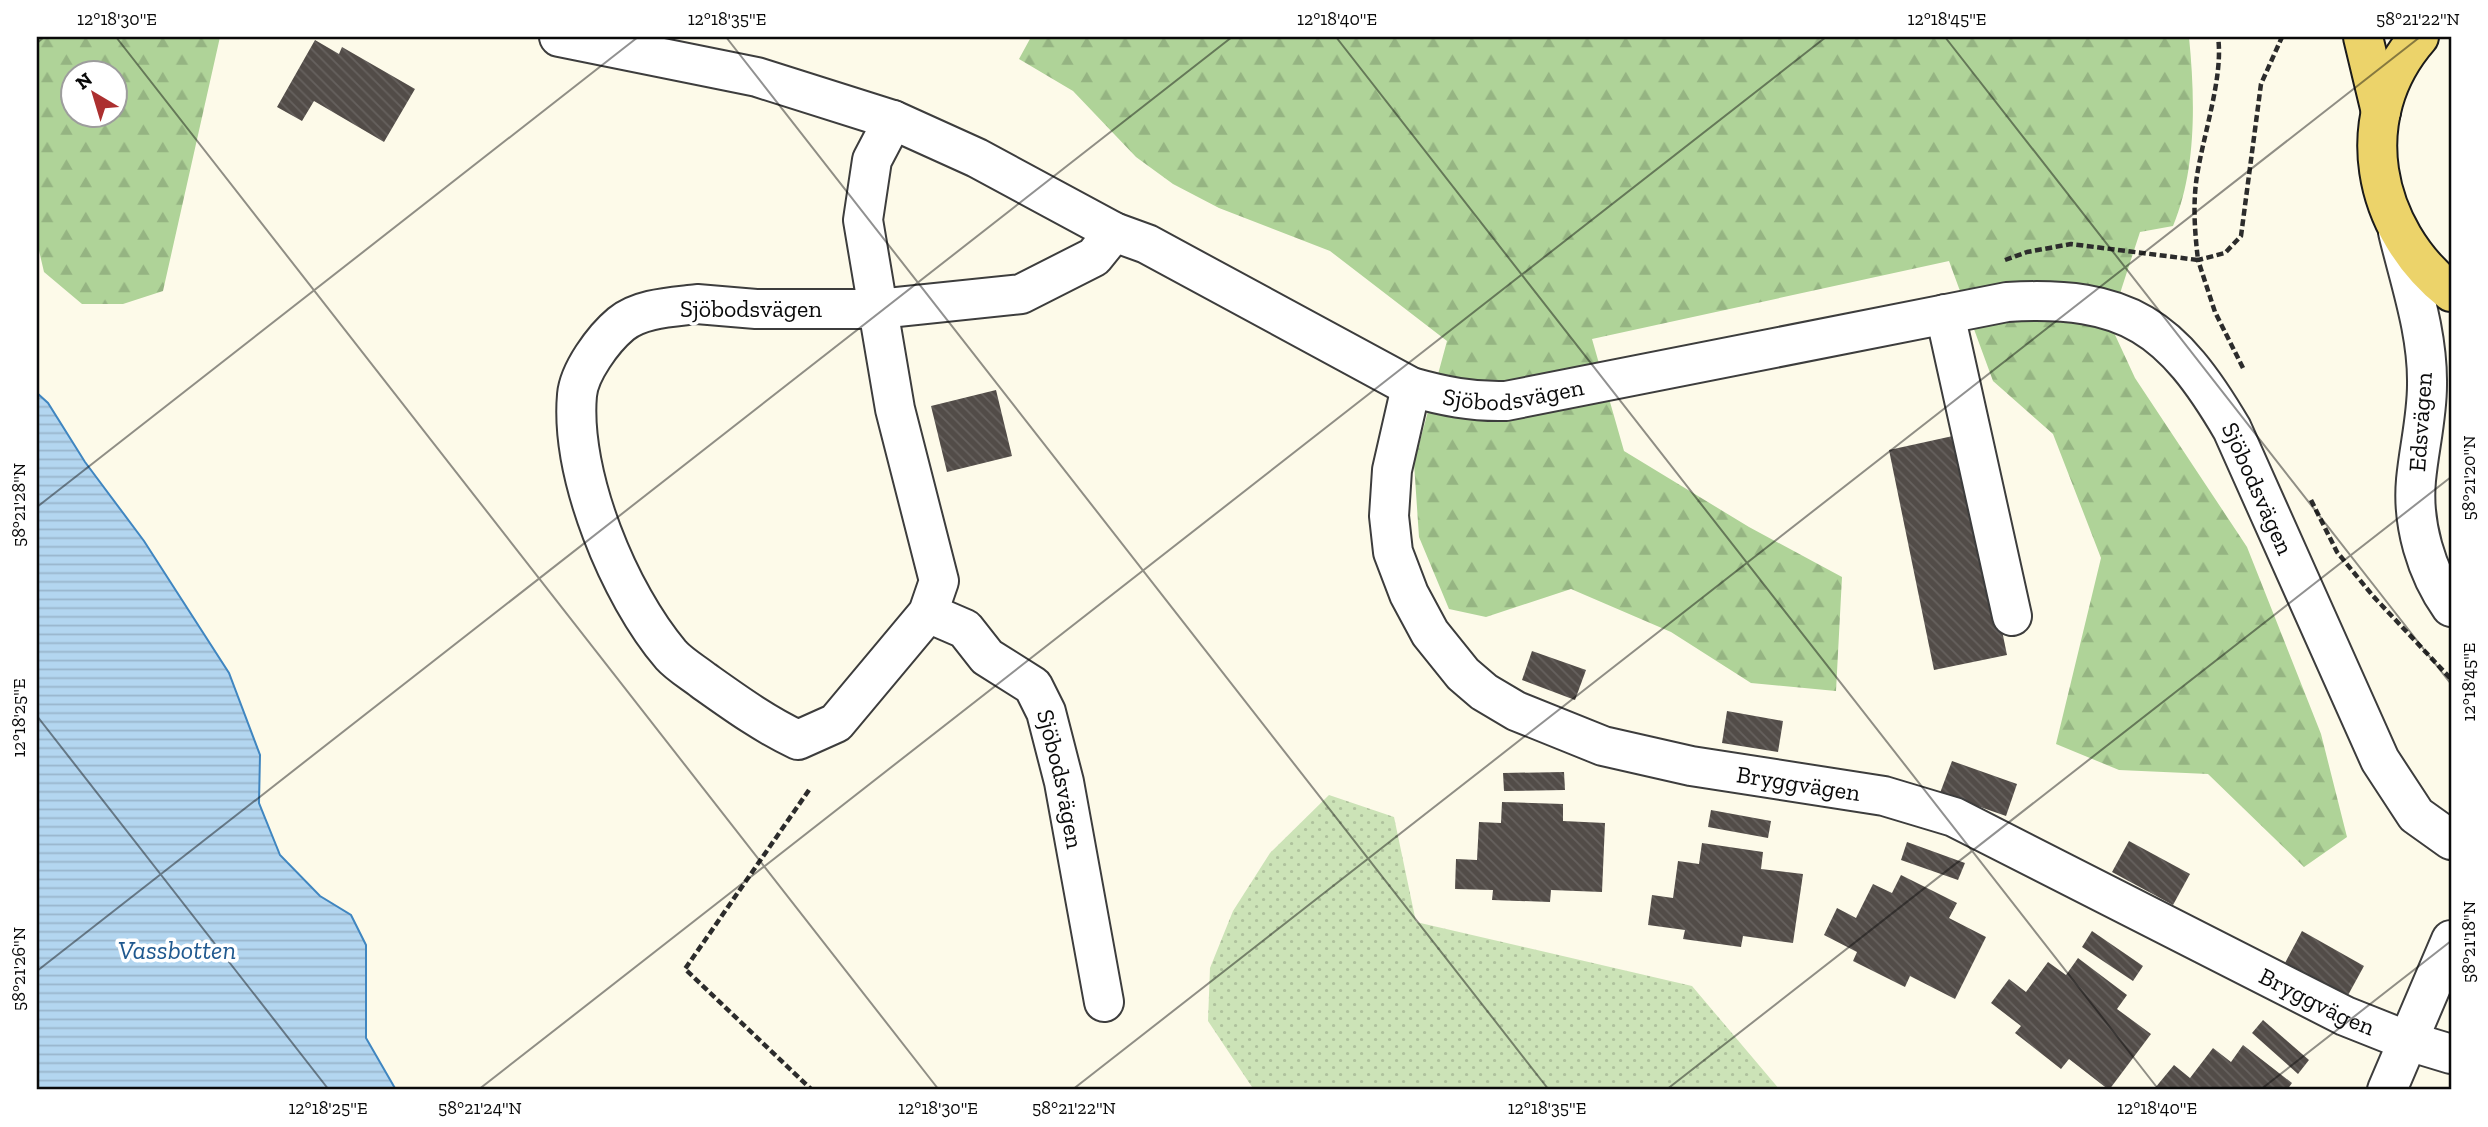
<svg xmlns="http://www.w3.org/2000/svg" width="2488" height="1127" viewBox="0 0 2488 1127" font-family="'Zilla Slab',serif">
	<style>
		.grass { fill: url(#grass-dots) }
		.forest { fill: url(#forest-firs); fill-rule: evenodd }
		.water { fill: url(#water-rules); stroke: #4086c0; stroke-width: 2 }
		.building { fill: url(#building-back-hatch) }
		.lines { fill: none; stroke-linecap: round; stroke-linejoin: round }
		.minor-casing { stroke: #3d3d3d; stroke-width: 42 }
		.major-casing { stroke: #1b1b1b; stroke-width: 42 }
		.path { stroke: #2c2c2c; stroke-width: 4.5; stroke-dasharray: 7 3.5; stroke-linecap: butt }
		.minor { stroke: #fff; stroke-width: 38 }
		.major { stroke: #ecd36a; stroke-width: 38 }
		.ticks { fill: none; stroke: #0a0a0a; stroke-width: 2; stroke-opacity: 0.45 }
		.labels { text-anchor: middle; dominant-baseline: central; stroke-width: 7; stroke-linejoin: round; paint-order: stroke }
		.street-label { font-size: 24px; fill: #0a0a0a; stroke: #fff }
		.water-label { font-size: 26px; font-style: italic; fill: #20598f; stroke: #fff }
		.neatline { fill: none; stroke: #0a0a0a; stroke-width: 2.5 }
		.ticks-label { font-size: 18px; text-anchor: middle; fill: #0a0a0a }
	</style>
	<defs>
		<pattern id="grass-dots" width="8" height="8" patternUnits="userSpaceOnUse" patternTransform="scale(1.75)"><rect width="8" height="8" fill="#cce3b7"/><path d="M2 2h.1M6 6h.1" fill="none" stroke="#aec19c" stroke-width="1.8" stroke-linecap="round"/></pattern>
		<pattern id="forest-firs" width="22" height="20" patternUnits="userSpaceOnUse" patternTransform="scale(1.75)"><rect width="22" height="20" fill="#afd398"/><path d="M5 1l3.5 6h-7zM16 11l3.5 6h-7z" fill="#95b482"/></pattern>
		<pattern id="water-rules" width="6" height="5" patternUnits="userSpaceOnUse" patternTransform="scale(1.75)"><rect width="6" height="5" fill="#b3d6f0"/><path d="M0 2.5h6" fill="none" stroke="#99b6cc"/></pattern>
		<pattern id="building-back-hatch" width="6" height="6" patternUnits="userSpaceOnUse" patternTransform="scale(1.75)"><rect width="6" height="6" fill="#524c48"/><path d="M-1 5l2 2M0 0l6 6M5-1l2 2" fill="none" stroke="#66615e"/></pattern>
	</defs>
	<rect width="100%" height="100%" fill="#fdfae9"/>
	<!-- grass -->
	<path class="grass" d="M1329,795L1394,817L1416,922L1692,986L1780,1090H1254L1208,1021L1210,968L1233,911L1270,853Z"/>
	<!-- forest -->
	<g class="forest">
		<path d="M37,37H220L163,291L123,304H82L44,272L37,242ZM74,74H116V116H74Z"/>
		<path d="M1031,37H2189C2195,98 2197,169 2173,226L2140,232L2110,324L2135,378L2247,547L2321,734L2347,837L2304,867L2208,774L2119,770L2056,744L2101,558L2053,434L1993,381L1949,261L1592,339L1624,451L1749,527L1842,577L1836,691L1751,683L1671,632L1571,589L1486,617L1449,609L1419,537L1414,463L1447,341L1330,251L1219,208L1173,184L1136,157L1073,91L1019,59Z"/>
	</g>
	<!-- water -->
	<path class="water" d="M37,393L48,403L85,462L144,541L229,673L260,755L259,803L280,855L320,896L351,915L366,945V1038L396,1090H37Z"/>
	<!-- building -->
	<g class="building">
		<path d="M315,40L339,54L342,47L415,89L384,142L314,101L302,121L277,107Z"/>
		<path d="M996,390L1012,456L947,472L931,406Z"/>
		<path d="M1962,434L2007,655L1934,670L1889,450Z"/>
		<path d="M1532,651L1586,670L1575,700L1522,680Z"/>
		<path d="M1727,711L1783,721L1778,752L1722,743Z"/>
		<path d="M1952,761L2017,784L2006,816L1940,793Z"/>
		<path d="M1564,772L1565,790L1504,791L1503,773Z"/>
		<path d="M1502,802L1563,804V821L1605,823L1602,892L1551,890L1550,902L1492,900L1493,890L1455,889L1456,859L1477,860L1479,822L1501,823Z"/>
		<path d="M1711,810L1771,821L1768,838L1708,827Z"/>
		<path d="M2129,841L2190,874L2173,905L2112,872Z"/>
		<path d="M1907,842L1965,863L1958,880L1901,860Z"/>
		<path d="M1702,843L1763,852L1761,869L1803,874L1793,943L1743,936L1741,947L1683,939L1685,930L1648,925L1652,895L1673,898L1678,861L1699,864Z"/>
		<path d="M1901,875L1957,903L1949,918L1986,937L1955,999L1910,976L1905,987L1853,961L1857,952L1824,935L1837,908L1856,918L1873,884L1892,893Z"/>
		<path d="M2092,931L2143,966L2133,981L2082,947Z"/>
		<path d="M2302,931L2364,966L2347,997L2285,963Z"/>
		<path d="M2078,958L2127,995L2117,1009L2151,1034L2109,1090L2069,1059L2061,1069L2015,1033L2021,1026L1991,1003L2009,979L2026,992L2048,962L2066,975Z"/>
		<path d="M2263,1020L2309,1060L2298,1074L2252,1033Z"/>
		<path d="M2243,1045L2292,1083L2287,1090L2155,1088L2174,1065L2190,1078L2213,1048L2231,1062Z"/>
	</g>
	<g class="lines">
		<defs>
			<g id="minor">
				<path id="s1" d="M559,37L757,77L893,120L977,158L1114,232L1147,244L1411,387C1443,396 1472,402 1506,401L2007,302C2128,295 2172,327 2232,429L2380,760L2416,815L2451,840"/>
				<path d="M893,120L872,160L863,220L878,309L1021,294L1094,257L1114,232"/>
				<path d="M2398,232C2410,282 2428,333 2427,385C2427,417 2419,448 2416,480C2412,524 2426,572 2451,607"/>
				<path d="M697,304L756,309H878L895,409L939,581L928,613L836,723L798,740C764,724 735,703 704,681C694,673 680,665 671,655C619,594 570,475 577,395C579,372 603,339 621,324C640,308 673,307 697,304Z"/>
				<path d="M1945,314L2012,616"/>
				<path id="s2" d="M1411,387L1392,470L1389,516L1393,552L1409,594L1430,633L1463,674L1484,692L1516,711L1603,746L1691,766L1884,796L1954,817L2345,1016L2408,1041L2451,1054"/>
				<path id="s3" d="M928,613L965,629L987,657L1033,686L1046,712L1064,782L1104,1002"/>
				<path d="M2387,1090L2451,940"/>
			</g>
			<g id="major">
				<path d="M2363,37L2381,112"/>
				<path d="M2419,37C2349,117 2372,229 2451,292"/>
			</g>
		</defs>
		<!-- minor casing -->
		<use href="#minor" class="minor-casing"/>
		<!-- major casing -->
		<use href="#major" class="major-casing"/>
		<!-- path -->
		<g class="path">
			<path d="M2005,260L2027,252L2071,244L2198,260C2195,234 2193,209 2196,183C2201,141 2224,78 2218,37"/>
			<path d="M2243,368L2215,312L2198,260L2225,253L2241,236L2261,84L2282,37"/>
			<path d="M2311,500L2337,552L2373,596L2451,679"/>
			<path d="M809,790L685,969L812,1090"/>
		</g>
		<!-- minor -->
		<use href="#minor" class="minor"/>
		<!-- major -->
		<use href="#major" class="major"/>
	</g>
	<!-- ticks -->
	<path class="ticks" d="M116,37L939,1090M726,37L1549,1090M1336,37L2159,1090M1945,37L2451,684M37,43L44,37M37,507L638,37M37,716L329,1090M37,971L1232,37M478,1090L1826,37M1072,1090L2420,37M1666,1090L2451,477M2260,1090L2451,941"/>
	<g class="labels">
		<!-- street labels -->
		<g class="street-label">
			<text x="751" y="308">Sjöbodsvägen</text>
			<text stroke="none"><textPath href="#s1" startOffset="1032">Sjöbodsvägen</textPath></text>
			<text transform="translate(2420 422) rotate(-86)">Edsvägen</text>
			<text stroke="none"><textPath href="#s1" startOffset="1878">Sjöbodsvägen</textPath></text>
			<text stroke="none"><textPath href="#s3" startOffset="228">Sjöbodsvägen</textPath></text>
			<text stroke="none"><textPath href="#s2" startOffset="667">Bryggvägen</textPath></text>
			<text stroke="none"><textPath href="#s2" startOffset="1234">Bryggvägen</textPath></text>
		</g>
		<!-- water labels -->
		<g class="water-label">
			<text x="177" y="950">Vassbotten</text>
		</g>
	</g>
	<!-- border -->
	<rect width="2488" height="1127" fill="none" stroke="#ffffff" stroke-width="77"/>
	<!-- north arrow -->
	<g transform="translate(94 94) rotate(322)"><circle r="33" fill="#ffffff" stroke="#9d9d9d" stroke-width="2"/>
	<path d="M0-5L12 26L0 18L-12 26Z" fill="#ac3030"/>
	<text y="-10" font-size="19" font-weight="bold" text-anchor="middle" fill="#0a0a0a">N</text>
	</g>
	<rect x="38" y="38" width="2412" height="1050" class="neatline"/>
	<g class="ticks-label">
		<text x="117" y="25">12°18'30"E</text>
		<text x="727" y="25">12°18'35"E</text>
		<text x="1337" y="25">12°18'40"E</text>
		<text x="1947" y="25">12°18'45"E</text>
		<text x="2418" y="25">58°21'22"N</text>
		<text transform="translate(2469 478) rotate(-90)" y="6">58°21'20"N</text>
		<text transform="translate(19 505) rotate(-90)" y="6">58°21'28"N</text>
		<text transform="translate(2469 682) rotate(-90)" y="6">12°18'45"E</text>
		<text transform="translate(19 718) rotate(-90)" y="6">12°18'25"E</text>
		<text transform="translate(2469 942) rotate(-90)" y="6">58°21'18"N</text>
		<text transform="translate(19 969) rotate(-90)" y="6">58°21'26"N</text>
		<text x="328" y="1114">12°18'25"E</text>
		<text x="480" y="1114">58°21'24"N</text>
		<text x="938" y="1114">12°18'30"E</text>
		<text x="1074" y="1114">58°21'22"N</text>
		<text x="1547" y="1114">12°18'35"E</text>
		<text x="2157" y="1114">12°18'40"E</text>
	</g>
</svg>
